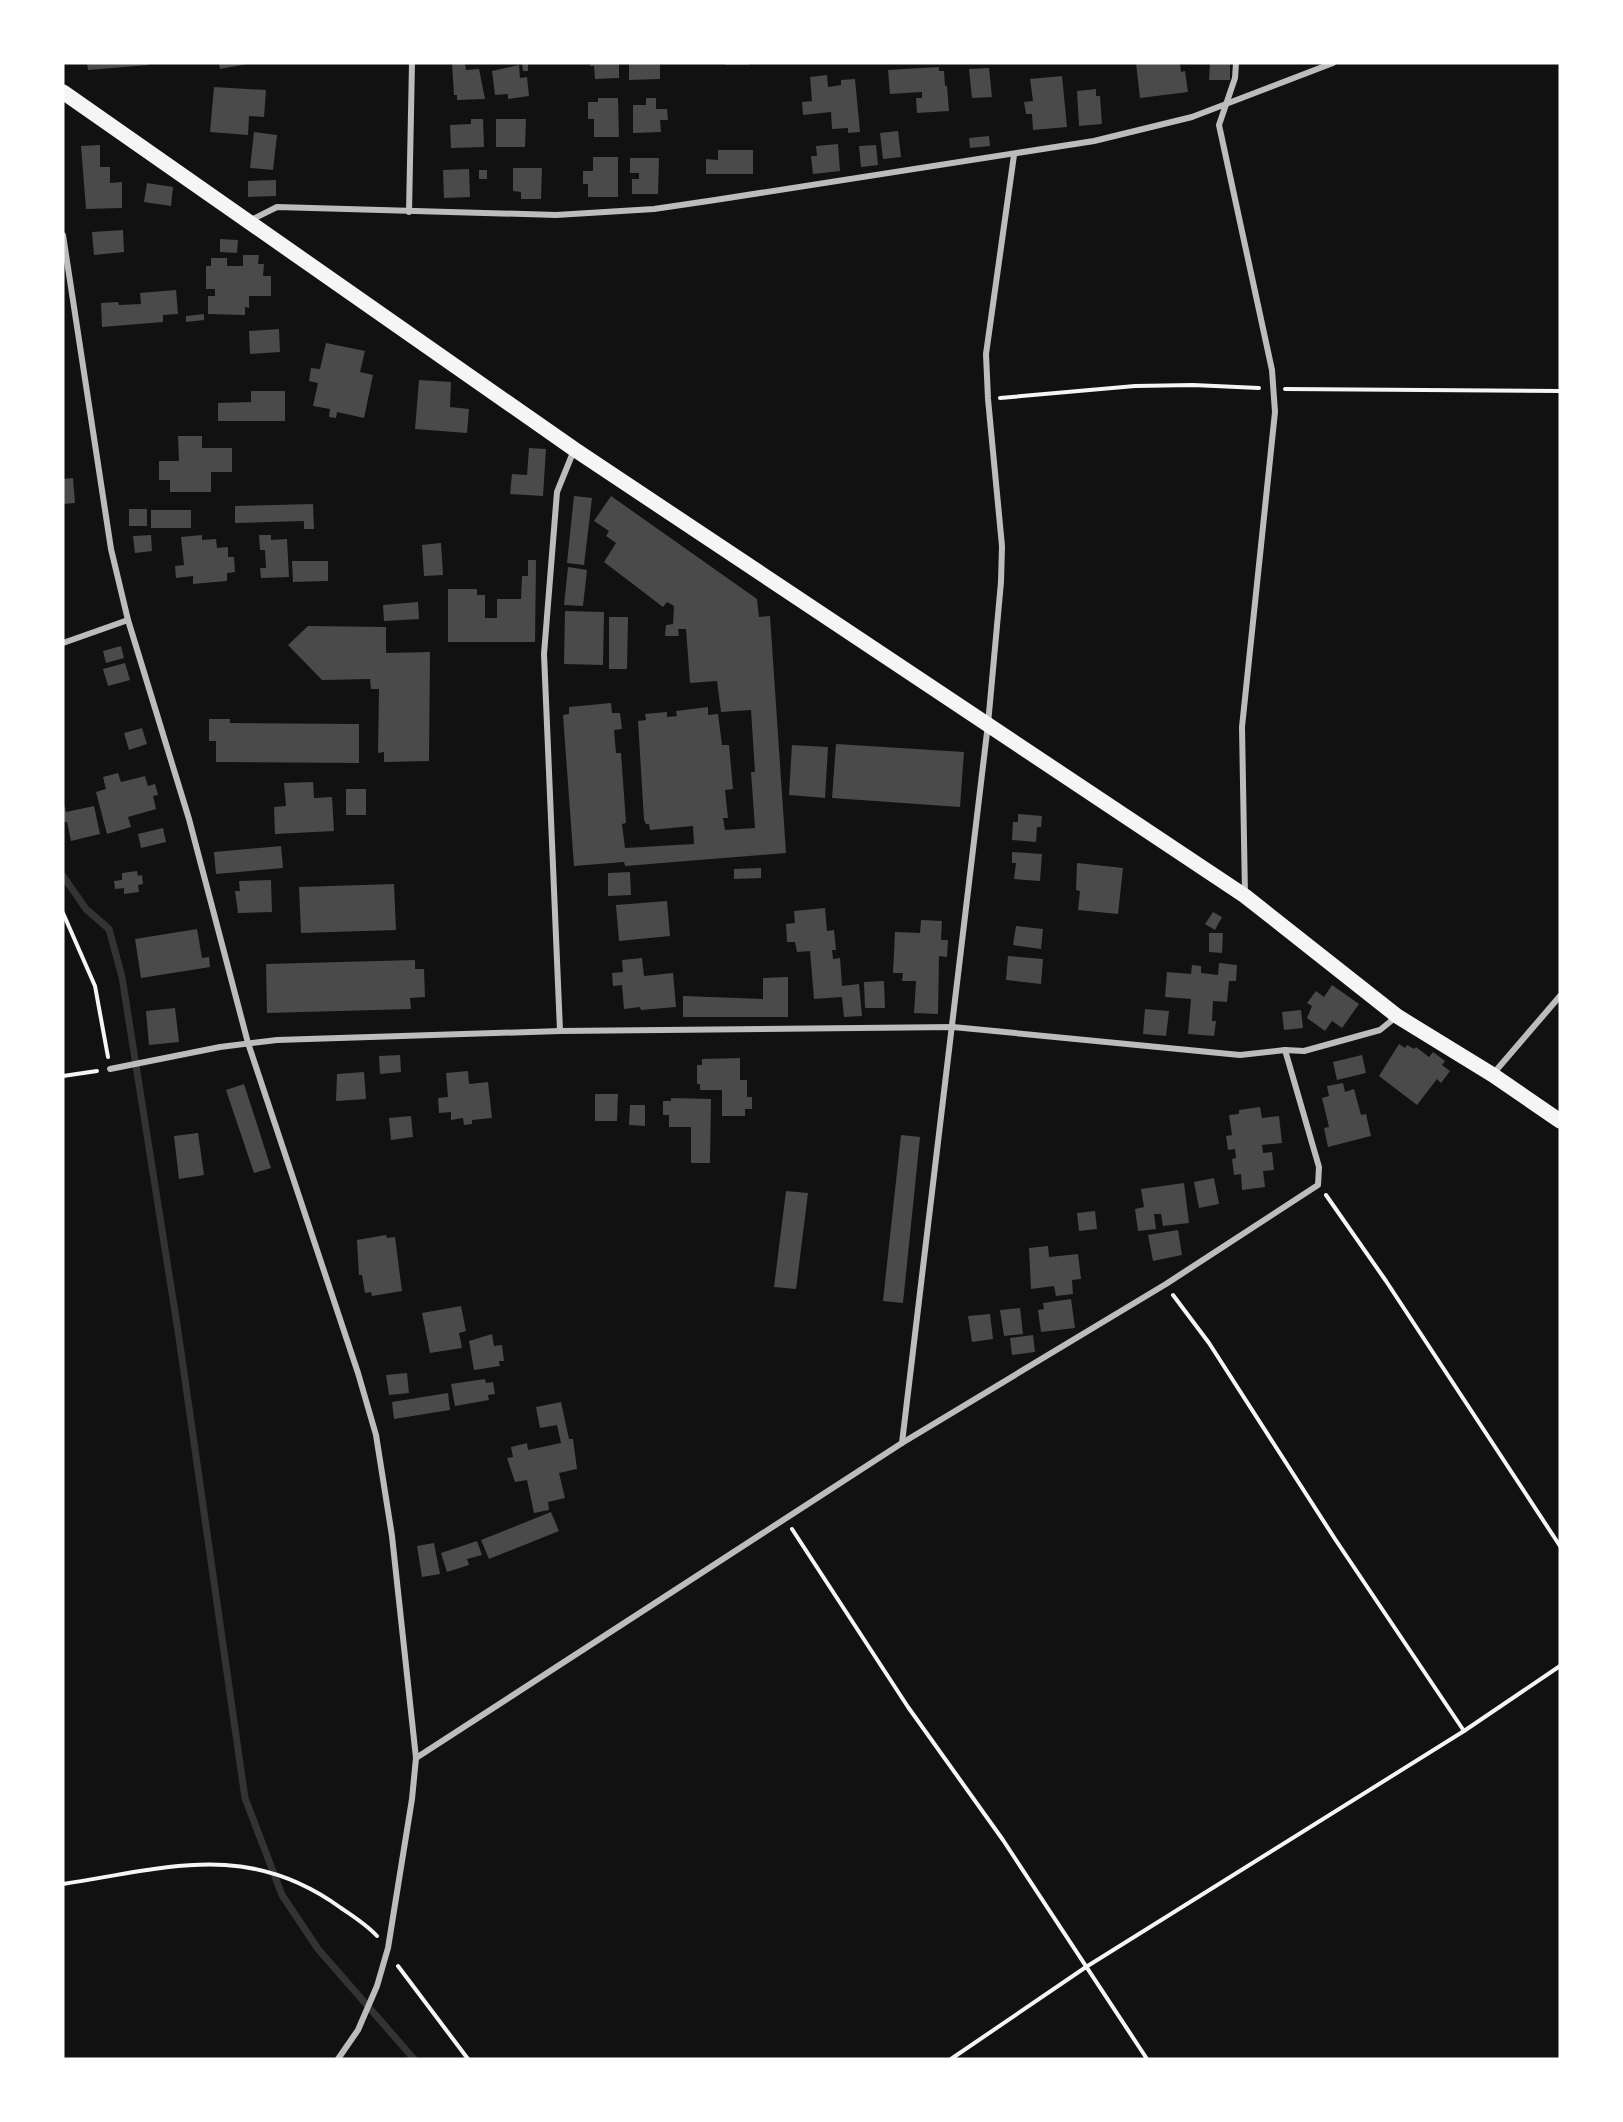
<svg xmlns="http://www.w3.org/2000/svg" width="1623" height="2122" viewBox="0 0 1623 2122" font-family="'Roboto Condensed',sans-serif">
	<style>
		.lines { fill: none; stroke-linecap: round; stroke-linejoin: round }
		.stream { stroke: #333; stroke-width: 7 }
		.building { fill: #4a4a4a }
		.path { stroke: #f5f5f5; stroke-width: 4 }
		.minor { stroke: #bcbcbc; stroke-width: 6 }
		.primary { stroke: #f5f5f5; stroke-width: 15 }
	</style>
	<rect width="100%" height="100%" fill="#111"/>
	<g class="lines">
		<!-- stream -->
		<path class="stream" d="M63,876L86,909L109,929L122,977L178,1331L245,1798L282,1895L318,1949L414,2059"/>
	</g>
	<!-- building -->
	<g class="building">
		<path d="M87,63H149V65L88,70Z"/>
		<path d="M219,63H248V64L220,69Z"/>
		<path d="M452,63H465L466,70L479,69L485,99L457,100V95H454Z"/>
		<path d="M522,63H528V71H523Z"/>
		<path d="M590,63H619V78L595,79L594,66H590Z"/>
		<path d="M629,63H660V79L629,80Z"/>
		<rect x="725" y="63" width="24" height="2"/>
		<path d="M1136,63H1180L1181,72L1185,71L1188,92L1140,98Z"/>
		<path d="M1210,63H1230V80H1209Z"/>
		<path d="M519,65L520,78L527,77L529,96L508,99V94L495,95L492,71Z"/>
		<path d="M939,67V71H944L945,86H947L949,111L917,113L916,98H922V92L890,94L888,70Z"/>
		<path d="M989,68L992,97L972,98L969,69Z"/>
		<path d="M827,75L828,87L841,85V80L855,79L860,132L848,133V128L832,129L831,112L803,115L802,102L812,101L810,77Z"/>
		<path d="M1062,76L1067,127L1033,130L1032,114H1026L1024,102L1033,101L1030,79Z"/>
		<path d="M214,87L266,90L264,117L249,116L248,135L210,132Z"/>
		<path d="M1096,89V96H1100L1102,124L1079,126L1077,91Z"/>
		<path d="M598,98H618L619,137H594V119H588V102H598Z"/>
		<path d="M646,98H656V109H667L668,120H660L661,132L633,133V105H646Z"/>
		<path d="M471,119H483L484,147L451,148L450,125L471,124Z"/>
		<path d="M496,119H526L525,147H496Z"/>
		<path d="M898,131L901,157L883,159L880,133Z"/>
		<path d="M254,132L277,135L273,170L250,168Z"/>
		<path d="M989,136L990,146L970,148L969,138Z"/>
		<path d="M838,144L840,171L813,174L811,156H817L816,146Z"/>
		<path d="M100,145V167H110V183L122,182V208L86,209L81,146Z"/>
		<path d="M876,145L878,165L861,167L859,146Z"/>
		<path d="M718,150H753V174H706V159L718,160Z"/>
		<path d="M593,157H618V197H588V184H583V171H593Z"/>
		<path d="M630,158H659L658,194H632V179H639V173H630Z"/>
		<path d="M513,168H542L541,199H521V192L513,191Z"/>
		<path d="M469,169L470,197L444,198L443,170Z"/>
		<rect x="479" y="170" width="8" height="9"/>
		<path d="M276,180V196L248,197V181Z"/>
		<path d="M147,183L173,187L171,206L144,202Z"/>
		<path d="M123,230L124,252L94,255L92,232Z"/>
		<path d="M220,239L238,240L237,253L220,252Z"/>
		<path d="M243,255H259L258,264H264L263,276H271V296H249V308L245,307V315L208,314V296H215V289H206V266H211V258H227V266H243Z"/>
		<path d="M176,290L178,314L163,315V322L102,327L101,303L118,302L119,305L141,304L140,293Z"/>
		<path d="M204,314V320L186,322V316Z"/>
		<path d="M279,329L280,352L250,354L249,331Z"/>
		<path d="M326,343L365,351L360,372L373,375L364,418L337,412L336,418L329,417L330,409L313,406L318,383L309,381L311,368L320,369Z"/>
		<path d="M419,380L451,382L450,407L469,409L467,433L415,429Z"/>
		<path d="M251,391H285V421H218V403L251,402Z"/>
		<path d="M178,436H202V448H232V472H211V492H170V480H159V461H179Z"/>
		<path d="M529,448L546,449L543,496L510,494L512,474L527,475Z"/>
		<path d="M73,478L75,503L63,504V479Z"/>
		<path d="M574,496L592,498L584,565L567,563Z"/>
		<path d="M611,496L757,599L759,617L770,616L786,853L625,866L624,862L574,866L563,715L569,714V707L611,703L612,713H620L622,729L614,730L616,753H621L626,823L622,824L625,848L694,844L693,826L650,830L649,824H646L644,820L638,721L646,720L645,714L667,712V717L677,716L676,711L708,707V715L718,714L722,745H729L733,789L725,790L728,818H723L725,830L755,828L751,772H755L751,710L721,712L717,681L690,683L686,629H678L679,636H665L666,625L673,624L674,606L667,602L663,607L604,562L616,543L606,536L609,531L594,521Z"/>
		<path d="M313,504L314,529H304V521L235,523V506Z"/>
		<rect x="129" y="509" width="18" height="17"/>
		<rect x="151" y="510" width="40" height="18"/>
		<path d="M151,535L152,551L135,553L133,536Z"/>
		<path d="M202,535V540L216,539L217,548L228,547V557H234L235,572L227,573V581L193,584V576L176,578L175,566L184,565L181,537Z"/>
		<path d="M259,535H271V540L287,539L289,577L261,578L260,568H266L265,550H260Z"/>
		<path d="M441,543L443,575L424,576L422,545Z"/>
		<path d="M528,560H536L535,642H448V589H477V595H485V618H497V599H521L522,576H528Z"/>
		<path d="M292,561H328V581L293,582Z"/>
		<path d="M568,567L587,570L583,606L564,605Z"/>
		<path d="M418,602L419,619L384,621L383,605Z"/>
		<path d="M565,611L604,612L603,665L564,664Z"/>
		<path d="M609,617H628L627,669H609Z"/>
		<path d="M308,626L386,627V653L430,652L429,761L384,762V752L378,753L379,689H371L370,679L322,680L288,645Z"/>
		<path d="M121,646L124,658L106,663L103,651Z"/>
		<path d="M125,663L130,680L108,686L103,669Z"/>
		<path d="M209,719H230V723L359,724V763L216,762V741H209Z"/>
		<path d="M142,728L147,744L129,750L124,733Z"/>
		<path d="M836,744L964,752L960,807L832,798Z"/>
		<path d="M792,745L828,747L825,798L789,795Z"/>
		<path d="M118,773L121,782L145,776L148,786L155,784L158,795L153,796L156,809L128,817L131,827L107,834L96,792L106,789L103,777Z"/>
		<path d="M313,782L314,798L332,797L334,831L275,834L274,807L286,806L284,783Z"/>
		<rect x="346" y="789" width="20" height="26"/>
		<path d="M64,804L66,812L94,806L100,834L71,841L67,822H63Z"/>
		<path d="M1018,814L1042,816L1041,827H1037L1036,842L1012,840L1013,822H1018Z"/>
		<path d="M163,828L166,842L141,848L138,834Z"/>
		<path d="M281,846L283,868L216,874L214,852Z"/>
		<path d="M1012,852L1042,854L1040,881L1014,879L1016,863H1012Z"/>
		<path d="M1077,863L1123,868L1118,914L1078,910L1080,891L1076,890Z"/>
		<path d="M761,868V878L734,879V869Z"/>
		<path d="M137,871L138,876L142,875L143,884L138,885L139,892L124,894V888L115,889L114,881L122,880V873Z"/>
		<path d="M630,872L631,895L608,896V873Z"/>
		<path d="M271,880L272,912L238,913L235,891H240L239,881Z"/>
		<path d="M394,884L396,930L301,933L299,887Z"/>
		<path d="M667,901L670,936L619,941L616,905Z"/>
		<path d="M825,908L827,931L834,930L836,950H832L833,959L840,958L842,986L859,984L862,1016L844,1017L842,997L814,999L810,951L797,952L795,942H787L786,924L795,923L794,911Z"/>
		<path d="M1213,912L1222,917L1215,930L1205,924Z"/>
		<path d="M921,920L942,921L941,940H948L947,957L939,956L938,1014L914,1013L916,981H902L903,973H893L895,932L920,933Z"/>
		<path d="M1016,926L1043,929L1041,949L1013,945Z"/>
		<path d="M197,929L202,958L209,957L210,967L141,978L135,939Z"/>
		<path d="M1209,933H1223L1222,953L1209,952Z"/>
		<path d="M1008,956L1043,959L1041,984L1006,980Z"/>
		<path d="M642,958L644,976L673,973L676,1007L641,1010L640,1007L624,1009L622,985L613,986L612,973L623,972L622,960Z"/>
		<path d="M415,960V969H424L425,997L410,998L411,1009L267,1013L266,964Z"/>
		<path d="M1219,963L1237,965L1236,981H1229L1227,1002L1213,1001L1212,1021H1216L1214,1036L1188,1034L1191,999L1165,997L1167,972L1191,974L1192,965L1201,966V973L1218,975Z"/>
		<path d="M788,977V1017H683V996L763,999V978Z"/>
		<path d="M884,981L885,1008H865L864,982Z"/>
		<path d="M1332,985L1359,1004L1342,1028L1332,1021L1325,1031L1307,1018L1312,1006L1307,1003L1316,991L1324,997Z"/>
		<path d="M175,1008L179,1042L149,1045L146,1011Z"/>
		<path d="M1145,1009L1169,1011L1166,1036L1143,1034Z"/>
		<path d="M1301,1010L1303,1028L1284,1030L1282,1012Z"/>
		<path d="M1399,1044L1405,1048L1407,1045L1414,1049L1416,1047L1429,1057L1433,1052L1445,1061L1442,1065L1450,1071L1441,1083L1437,1079L1417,1105L1379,1076Z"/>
		<path d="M400,1055L401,1072L380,1074L379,1056Z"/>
		<path d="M1362,1055L1366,1073L1337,1080L1333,1062Z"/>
		<path d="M740,1058V1080H747V1097H752V1109H745V1116H722V1090H700V1084H697V1065H702V1059Z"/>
		<path d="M468,1071L469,1084L488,1082L492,1118L472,1120V1124L464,1125L463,1118L451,1120V1112L439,1113L438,1098L448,1097L446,1073Z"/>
		<path d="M364,1072L366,1099L336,1101L337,1074Z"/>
		<path d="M1343,1083L1345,1092L1354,1089L1361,1115L1366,1114L1371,1136L1328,1147L1324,1128L1329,1127L1322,1098L1329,1096L1327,1086Z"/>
		<path d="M244,1084L271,1168L254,1173L226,1090Z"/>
		<path d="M595,1094H618L617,1121H595Z"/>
		<path d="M671,1098L711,1099L710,1163H691V1127H669V1115H663V1101H671Z"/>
		<path d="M630,1105H645V1126L629,1125Z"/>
		<path d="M1260,1107L1262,1118L1279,1116L1282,1143L1262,1145L1263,1153L1272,1152L1274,1170L1263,1171L1265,1187L1242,1190L1241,1174L1234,1175L1232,1159L1236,1158L1235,1149L1228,1150L1226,1136L1232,1135L1229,1115L1239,1114V1110Z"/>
		<path d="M411,1116L413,1137L391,1140L389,1118Z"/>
		<path d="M198,1133L204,1175L179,1179L174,1136Z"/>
		<path d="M901,1135L920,1137L903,1303L883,1301Z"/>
		<path d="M1214,1178L1219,1204L1199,1208L1194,1182Z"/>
		<path d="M1184,1183L1189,1223L1163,1226L1161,1214H1154L1156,1229L1138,1231L1135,1209L1144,1207L1141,1189Z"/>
		<path d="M786,1191L808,1193L796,1289L774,1287Z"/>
		<path d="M1095,1211L1097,1229L1079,1231L1077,1213Z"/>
		<path d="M1178,1230L1182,1255L1153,1261L1148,1235Z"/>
		<path d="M386,1235L387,1238L395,1237L402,1291L372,1296L371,1292L365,1293L362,1275H359L357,1240Z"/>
		<path d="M1048,1246L1049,1257L1078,1254L1081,1279L1072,1280L1073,1294L1056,1296L1054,1286L1031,1289L1029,1248Z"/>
		<path d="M1071,1299L1075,1328L1041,1332L1038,1310L1044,1309L1043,1303Z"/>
		<path d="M461,1306L466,1331L459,1333L462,1348L430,1353L422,1313Z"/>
		<path d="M1020,1308L1023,1334L1004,1336L1000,1310Z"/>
		<path d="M990,1314L993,1339L972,1342L968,1316Z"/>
		<path d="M492,1334L494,1346L502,1345L504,1361H499L500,1366L474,1370L469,1341Z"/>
		<path d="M1033,1335L1035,1352L1012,1355L1010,1338Z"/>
		<path d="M407,1373L409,1393L389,1395L386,1375Z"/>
		<path d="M485,1379L486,1383L493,1382L495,1394L488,1395L489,1400L455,1406L451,1384Z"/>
		<path d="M448,1393L450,1410L394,1419L392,1402Z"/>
		<path d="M561,1402L569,1439H573L577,1469L559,1473L565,1498L548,1502L549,1510L534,1513L527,1480L515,1482L507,1458L513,1457L511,1447L527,1443L528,1450L561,1443L557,1425L540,1428L536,1407Z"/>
		<path d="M551,1512L559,1531L489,1559L481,1540Z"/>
		<path d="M477,1541L482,1555L467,1559L469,1565L447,1572L441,1553Z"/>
		<path d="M434,1543L440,1574L422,1577L417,1546Z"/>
	</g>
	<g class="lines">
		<!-- path -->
		<g class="path">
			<path d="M1285,389L1560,391"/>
			<path d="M1000,398L1135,386L1193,385L1259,388"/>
			<path d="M63,913L95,986L108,1057"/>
			<path d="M63,1076L97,1071"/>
			<path d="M1326,1195L1386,1281L1560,1546"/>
			<path d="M1173,1295L1209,1343L1335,1539L1464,1731"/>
			<path d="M792,1529L908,1707L1003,1840L1147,2059"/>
			<path d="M63,1884C167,1868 248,1840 341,1908C353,1916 367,1925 377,1936"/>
			<path d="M398,1966L468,2059"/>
			<path d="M951,2059L1086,1967L1464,1731L1560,1666"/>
		</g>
		<!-- minor -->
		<g class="minor">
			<path d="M1236,63L1235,78L1219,125L1272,370L1275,412L1242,727L1245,895"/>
			<path d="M409,212L412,63"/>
			<path d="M251,220L277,207L556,215L654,209L715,200L1094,141L1192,117L1333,63"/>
			<path d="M63,235L111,549L128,620L189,819L248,1043L358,1373L376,1435L392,1536L416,1758L412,1799L388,1948L377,1986L358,2030L338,2059"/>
			<path d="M63,643L128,620"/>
			<path d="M560,1031L544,654L557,492L574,450"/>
			<path d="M110,1069L220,1047L277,1040L560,1031L953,1027L1240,1055L1285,1050L1304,1051L1380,1030L1396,1017"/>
			<path d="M1493,1074L1560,996"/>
			<path d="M902,1443L988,724L1001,582L1002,546L988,399L986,354L1014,155"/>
			<path d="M416,1758L902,1443L1166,1284L1318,1185L1319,1167L1285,1050"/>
		</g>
		<!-- primary -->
		<path class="primary" d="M63,92L574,449L1245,896L1397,1016L1493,1075L1560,1121"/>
	</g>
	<!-- border -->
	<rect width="1623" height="2122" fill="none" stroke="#ffffff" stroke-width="129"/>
</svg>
